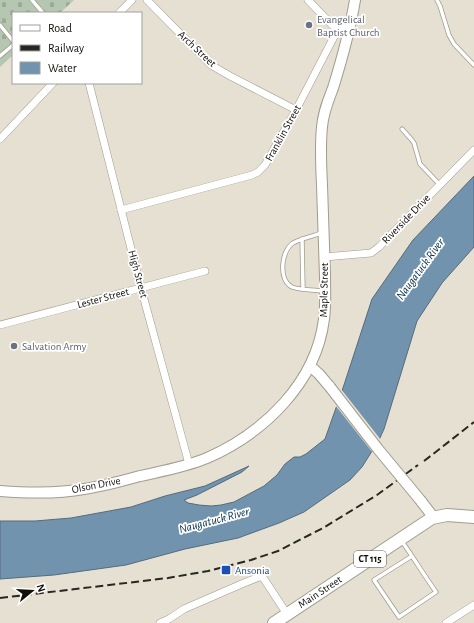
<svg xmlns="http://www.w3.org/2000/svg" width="474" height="623" viewBox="0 0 474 623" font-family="'Alegreya Sans',sans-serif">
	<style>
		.cemetery { fill: url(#cemetery-stones) }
		.water { fill: #7293ae; stroke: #556b7c }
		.pier { fill: #e5e0d2 }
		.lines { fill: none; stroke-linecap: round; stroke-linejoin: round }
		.service-casing { stroke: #a09c8e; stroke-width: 5 }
		.minor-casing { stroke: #a09c8e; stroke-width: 8 }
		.secondary-casing { stroke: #a09c8e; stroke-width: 12 }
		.primary-casing { stroke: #a09c8e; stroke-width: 14 }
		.service { stroke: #fff; stroke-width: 3.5 }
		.minor { stroke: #fff; stroke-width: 7 }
		.secondary { stroke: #fff; stroke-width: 10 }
		.primary { stroke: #fff; stroke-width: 12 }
		.rail { stroke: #282620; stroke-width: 2; stroke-dasharray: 8 4; stroke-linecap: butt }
		.secondary-bridge-casing { stroke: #a09c8e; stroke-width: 12; stroke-linecap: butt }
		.secondary-bridge { stroke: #fff; stroke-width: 10 }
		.worship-dot { fill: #6b7280; stroke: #fff; stroke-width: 1.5 }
		.transit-dot { fill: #1a4fb4; stroke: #fff; stroke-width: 1.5 }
		.labels { text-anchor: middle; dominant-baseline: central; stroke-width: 3.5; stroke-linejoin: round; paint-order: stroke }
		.shield { fill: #fff; stroke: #585653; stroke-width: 1 }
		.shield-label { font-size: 10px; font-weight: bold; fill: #100e09 }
		.worship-label { font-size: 11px; fill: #5b616d; stroke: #fff; text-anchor: start }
		.street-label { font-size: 11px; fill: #100e09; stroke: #fff }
		.transit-label { font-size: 11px; fill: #164399; stroke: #fff; text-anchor: start }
		.water-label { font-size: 12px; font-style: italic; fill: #022d4a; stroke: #fff }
	</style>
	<defs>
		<pattern id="cemetery-stones" width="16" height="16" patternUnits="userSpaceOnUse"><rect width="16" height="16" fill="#b5c6b1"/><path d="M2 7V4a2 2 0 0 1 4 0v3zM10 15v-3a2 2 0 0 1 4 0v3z" fill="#9ba997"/></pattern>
	</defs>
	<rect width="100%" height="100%" fill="#e5e0d2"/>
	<!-- cemetery -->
	<path class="cemetery" d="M0,0H74L60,13H13V55L0,67Z"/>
	<!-- water -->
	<path class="water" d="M474,176V247L442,283L417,321L384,429L379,440L362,467L350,480L304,512L279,523L238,538L185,549L126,565L54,575L0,579V521H35L71,518L131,507L165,496L205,486L249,466L242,472L197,495L184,500L188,503L199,505L211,506L221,505L234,502L264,486L277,475L285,464L294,457H300L306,454L325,439L342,391L372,299L413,240Z"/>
	<!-- pier -->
	<path class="pier" d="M341,389L381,440L373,453L335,405Z"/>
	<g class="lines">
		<defs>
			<g id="service">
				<path d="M32,0L43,13"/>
				<path d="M437,0L440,6L449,35L454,44L474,65"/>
				<path d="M0,25L13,41"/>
				<path d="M0,56L13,45"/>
				<path d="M402,129L411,139L414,143L420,164L440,185"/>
				<path d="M322,233C313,236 302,238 293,243C281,251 278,280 292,287C299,290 315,290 323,291"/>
				<path d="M302,239L303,289"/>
				<path d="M401,540C413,557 424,575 436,592L399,617L374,580L412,556"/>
			</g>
			<g id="minor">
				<path d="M147,0L211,65L230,76L296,110"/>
				<path d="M308,0L332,25L338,29L352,21"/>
				<path d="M119,13L132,0"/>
				<path d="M89,83L141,288L189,464"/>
				<path d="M0,139L53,83"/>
				<path d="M121,210L252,175L258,172L265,165L296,110L338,29"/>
				<path d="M324,257L371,253L379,247L474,150"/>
				<path d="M0,325L205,271"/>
				<path d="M160,623L169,619L184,609L244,583L262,576L287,614"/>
				<path d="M446,623L474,605"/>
			</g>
			<g id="secondary">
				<path d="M310,366L319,374L330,387"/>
				<path d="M0,491C27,493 57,494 84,489C103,486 122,481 140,476C162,471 186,467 207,458C264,433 316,383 324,319C326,305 325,290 325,276C324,245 323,215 322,185C321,165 320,146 322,127C323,113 328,101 333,88C342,59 350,30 355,0"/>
				<path d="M421,501L434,518"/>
			</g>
			<path id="primary" d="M274,623L432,518L447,515L474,517"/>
		</defs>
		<!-- service casing -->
		<use href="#service" class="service-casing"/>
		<!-- minor casing -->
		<use href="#minor" class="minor-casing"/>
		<!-- secondary casing -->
		<use href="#secondary" class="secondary-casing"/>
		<!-- primary casing -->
		<use href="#primary" class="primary-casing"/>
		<!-- service -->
		<use href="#service" class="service"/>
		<!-- minor -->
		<use href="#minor" class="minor"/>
		<!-- secondary -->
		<use href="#secondary" class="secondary"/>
		<!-- primary -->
		<use href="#primary" class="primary"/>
		<!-- rail -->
		<g class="rail">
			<path d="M424,461L437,451L474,422"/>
			<path d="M0,598L168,578L208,571L251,560L278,551L323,528L377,495L418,465"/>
		</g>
		<defs>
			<path id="secondary-bridge" d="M330,387L378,449L421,501"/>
		</defs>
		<!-- secondary-bridge casing -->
		<use href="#secondary-bridge" class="secondary-bridge-casing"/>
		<!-- secondary-bridge -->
		<use href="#secondary-bridge" class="secondary-bridge"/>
	</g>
	<!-- markers -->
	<g class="worship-dot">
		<circle cx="309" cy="25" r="4"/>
		<circle cx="14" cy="346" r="4"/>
	</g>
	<rect class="transit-dot" x="221" y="565" width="10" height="10" rx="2"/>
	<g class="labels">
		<!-- shield labels -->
		<rect class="shield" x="354" y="551" width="32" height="16" rx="3"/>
		<g class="shield-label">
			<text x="370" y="559">CT 115</text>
		</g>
		<!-- worship labels -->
		<g class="worship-label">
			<text x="317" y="19">Evangelical<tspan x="317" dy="13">Baptist Church</tspan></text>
			<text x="22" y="346">Salvation Army</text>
		</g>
		<!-- street labels -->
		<g class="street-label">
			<text transform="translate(197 49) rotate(43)">Arch Street</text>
			<text transform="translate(283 133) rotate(-61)">Franklin Street</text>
			<text transform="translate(406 219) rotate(-46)">Riverside Drive</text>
			<text transform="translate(138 274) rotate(75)">High Street</text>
			<text transform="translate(324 290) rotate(-89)">Maple Street</text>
			<text transform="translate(103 298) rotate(-15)">Lester Street</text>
			<text transform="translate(96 485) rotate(-11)">Olson Drive</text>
			<text transform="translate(320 592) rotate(-33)">Main Street</text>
		</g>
		<!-- transit labels -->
		<g class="transit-label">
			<text x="235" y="570">Ansonia</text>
		</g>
		<!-- water labels -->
		<g class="water-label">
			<text transform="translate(420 269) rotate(-54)">Naugatuck River</text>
			<text transform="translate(214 520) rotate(-15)">Naugatuck River</text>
		</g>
	</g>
	<!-- legend -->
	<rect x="12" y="12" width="130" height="72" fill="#ffffff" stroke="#9f9f9d"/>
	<rect x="20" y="25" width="20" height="6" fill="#ffffff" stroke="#9f9f9d"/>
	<text x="48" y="32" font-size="12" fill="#100e09">Road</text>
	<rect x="20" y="45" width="20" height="6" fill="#282620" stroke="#9f9f9d"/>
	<text x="48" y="52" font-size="12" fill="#100e09">Railway</text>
	<rect x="20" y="62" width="20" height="12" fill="#7293ae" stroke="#9f9f9d"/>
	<text x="48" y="72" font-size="12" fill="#100e09">Water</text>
	<!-- north arrow -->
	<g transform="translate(32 591) rotate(72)" stroke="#ffffff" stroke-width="3" paint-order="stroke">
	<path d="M0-3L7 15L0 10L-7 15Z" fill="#100e09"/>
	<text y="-6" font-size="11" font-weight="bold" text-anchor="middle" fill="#100e09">N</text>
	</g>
</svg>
